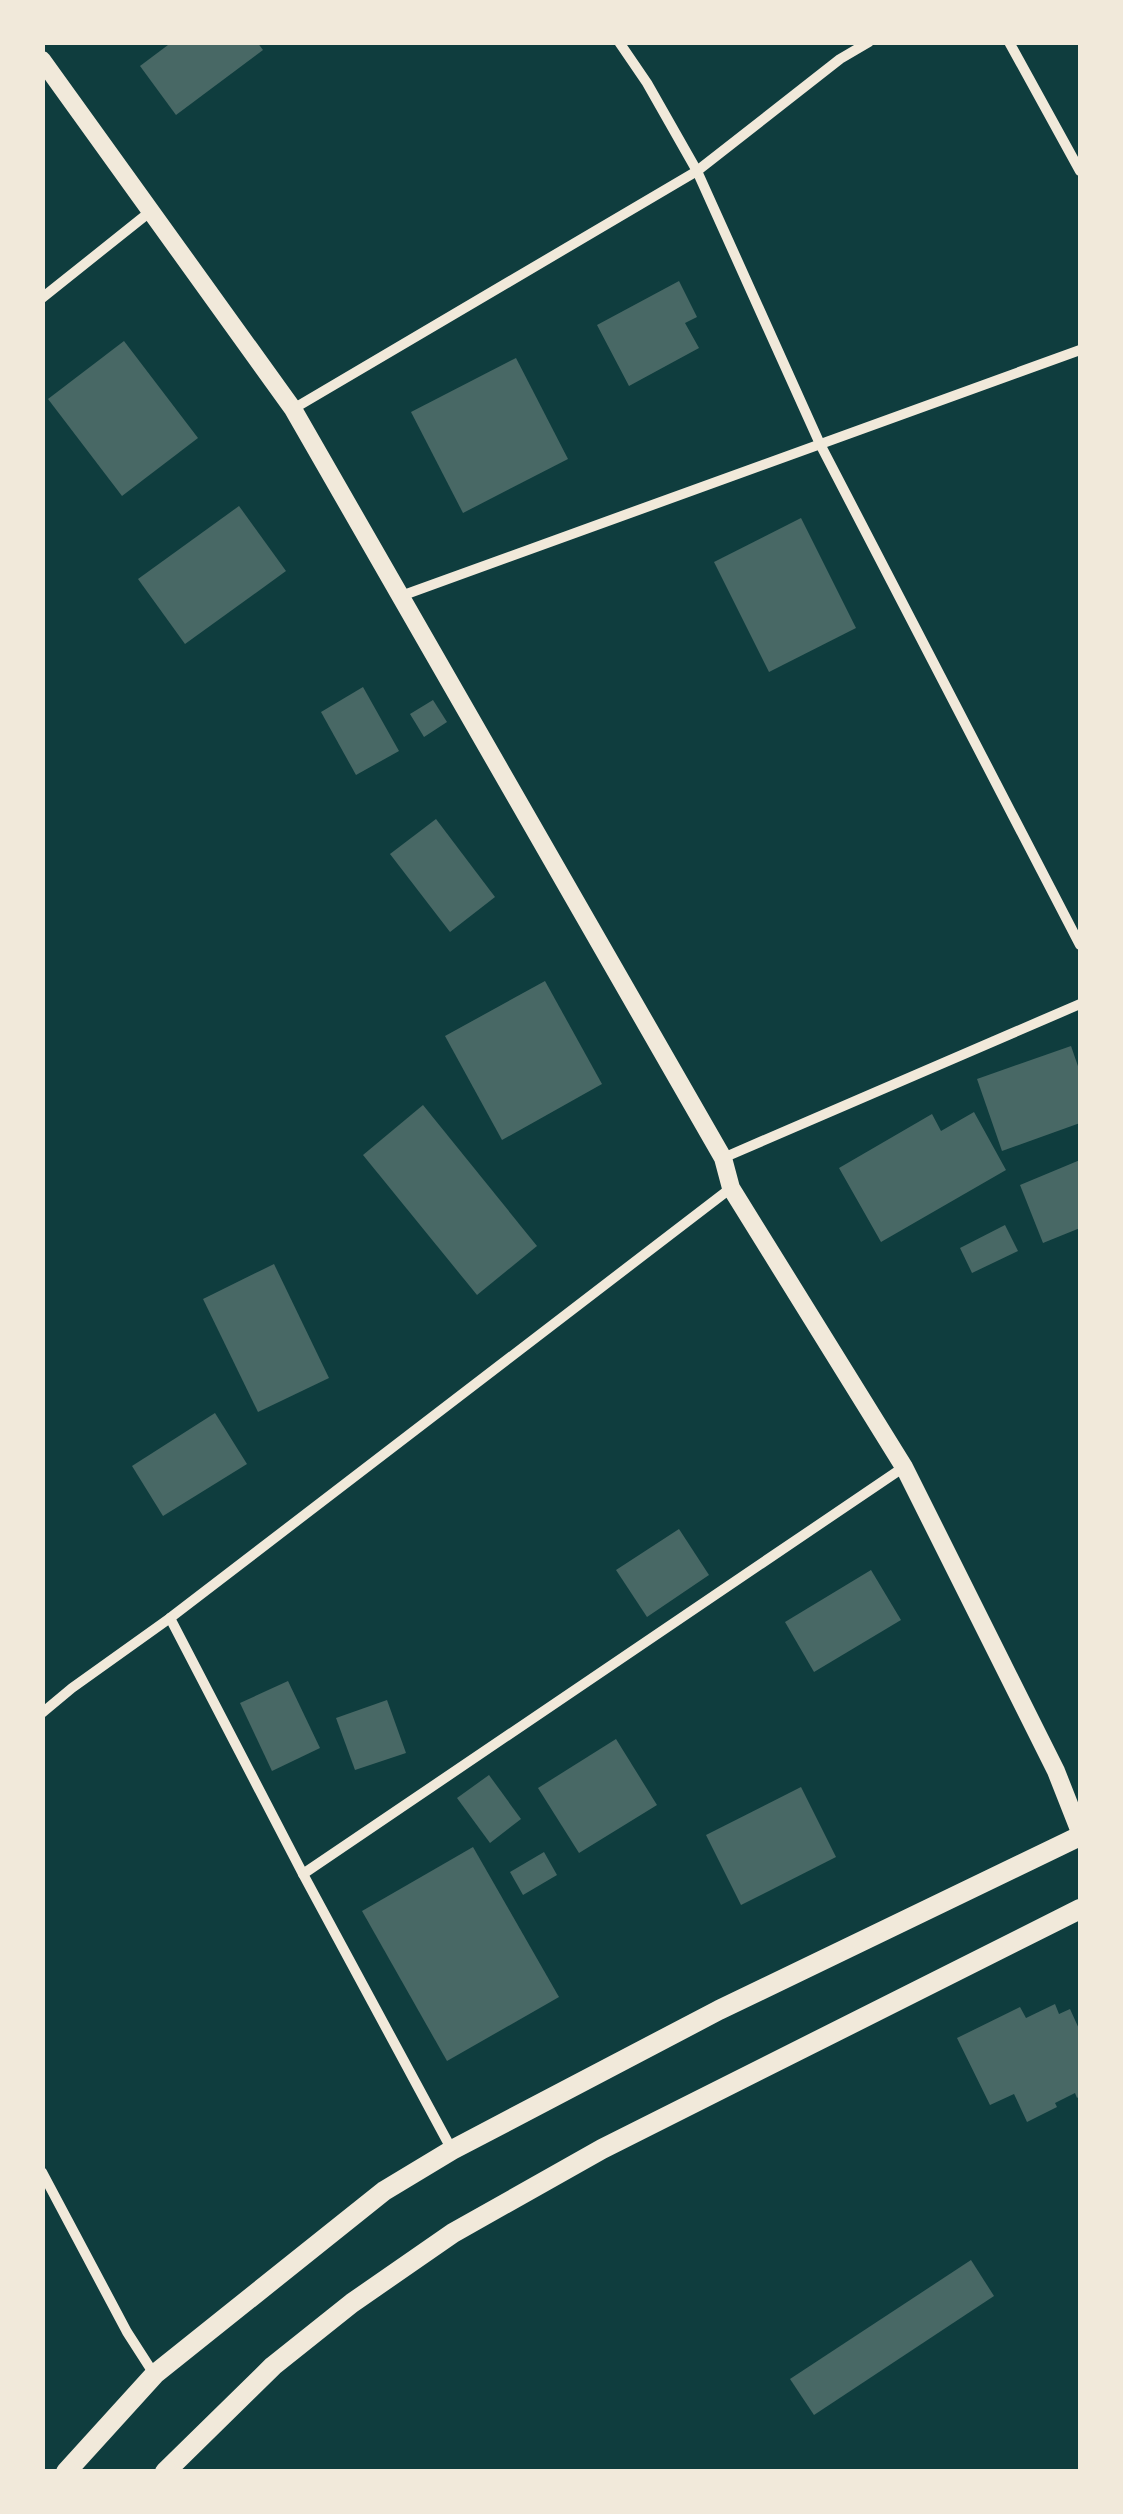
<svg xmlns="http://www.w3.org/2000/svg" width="1123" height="2514" viewBox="0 0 1123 2514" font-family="Lato,sans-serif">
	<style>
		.building { fill: #486865 }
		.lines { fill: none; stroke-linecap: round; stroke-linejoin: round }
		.minor { stroke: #f1e9da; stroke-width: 10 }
		.tertiary { stroke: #f1e9da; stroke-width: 18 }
		.secondary { stroke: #f1e9da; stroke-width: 20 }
	</style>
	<rect width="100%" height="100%" fill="#0f3d3e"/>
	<!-- building -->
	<g class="building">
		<path d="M172,42H257L263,50L176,115L140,66Z"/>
		<path d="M679,281L697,317L685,323L699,348L629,386L597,325Z"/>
		<path d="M124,341L198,438L122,496L48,399Z"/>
		<path d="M516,358L568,459L463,513L411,412Z"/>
		<path d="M239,506L286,571L185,644L138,579Z"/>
		<path d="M801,518L856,628L769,672L714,562Z"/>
		<path d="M363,687L399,751L356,775L321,712Z"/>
		<path d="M433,700L447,722L424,737L410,714Z"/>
		<path d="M436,819L495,897L450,932L390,854Z"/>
		<path d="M545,981L602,1084L502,1140L445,1036Z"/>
		<path d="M1071,1046L1080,1072V1123L1002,1151L977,1079Z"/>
		<path d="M423,1105L537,1246L477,1295L363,1155Z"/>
		<path d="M974,1112L1006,1170L881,1242L839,1168L932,1114L941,1131Z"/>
		<path d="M1080,1160V1228L1043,1243L1020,1185Z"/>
		<path d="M1005,1225L1018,1251L972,1273L960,1248Z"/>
		<path d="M274,1264L329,1378L258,1412L203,1299Z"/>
		<path d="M215,1413L247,1464L163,1516L132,1466Z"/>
		<path d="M679,1529L709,1575L647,1617L616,1570Z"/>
		<path d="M871,1570L901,1620L814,1672L785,1622Z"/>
		<path d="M288,1681L320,1748L272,1771L240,1703Z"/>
		<path d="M387,1700L406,1753L355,1770L336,1718Z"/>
		<path d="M616,1739L657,1805L579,1853L538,1788Z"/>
		<path d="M489,1775L521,1819L490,1843L457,1798Z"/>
		<path d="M801,1787L836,1857L741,1905L706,1835Z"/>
		<path d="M473,1847L559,1997L447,2061L362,1911Z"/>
		<path d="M544,1852L557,1875L523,1895L510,1872Z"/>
		<path d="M1055,2004L1059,2014L1070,2009L1080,2031V2096L1077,2098L1075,2093L1055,2103L1057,2107L1027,2122L1014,2094L990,2105L957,2038L1020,2007L1026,2018Z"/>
		<path d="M971,2260L994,2296L814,2415L790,2379Z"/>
	</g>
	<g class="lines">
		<!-- minor -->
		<g class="minor">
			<path d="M619,42L647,83L697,171L820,444L1080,945"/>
			<path d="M1009,42L1080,171"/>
			<path d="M42,298L151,211"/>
			<path d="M293,409L697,171L840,59L869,42"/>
			<path d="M401,596L1080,350"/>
			<path d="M723,1158L1080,1004"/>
			<path d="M170,1618L303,1874L452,2150"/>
			<path d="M42,1713L72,1688L170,1618L731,1188"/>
			<path d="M303,1874L904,1467"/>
			<path d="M42,2172L127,2332L154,2374"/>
		</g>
		<!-- tertiary -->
		<path class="tertiary" d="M42,60L293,409L723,1158L731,1188L904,1467L1056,1771L1080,1832"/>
		<!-- secondary -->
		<g class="secondary">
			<path d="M66,2472L155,2374L384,2191L452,2150L719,2010L1080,1836"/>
			<path d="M165,2472L273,2366L352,2303L453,2233L602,2149L1080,1909"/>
		</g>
	</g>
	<!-- border -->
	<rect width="1123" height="2514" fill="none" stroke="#f1e9da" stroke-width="90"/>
</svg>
